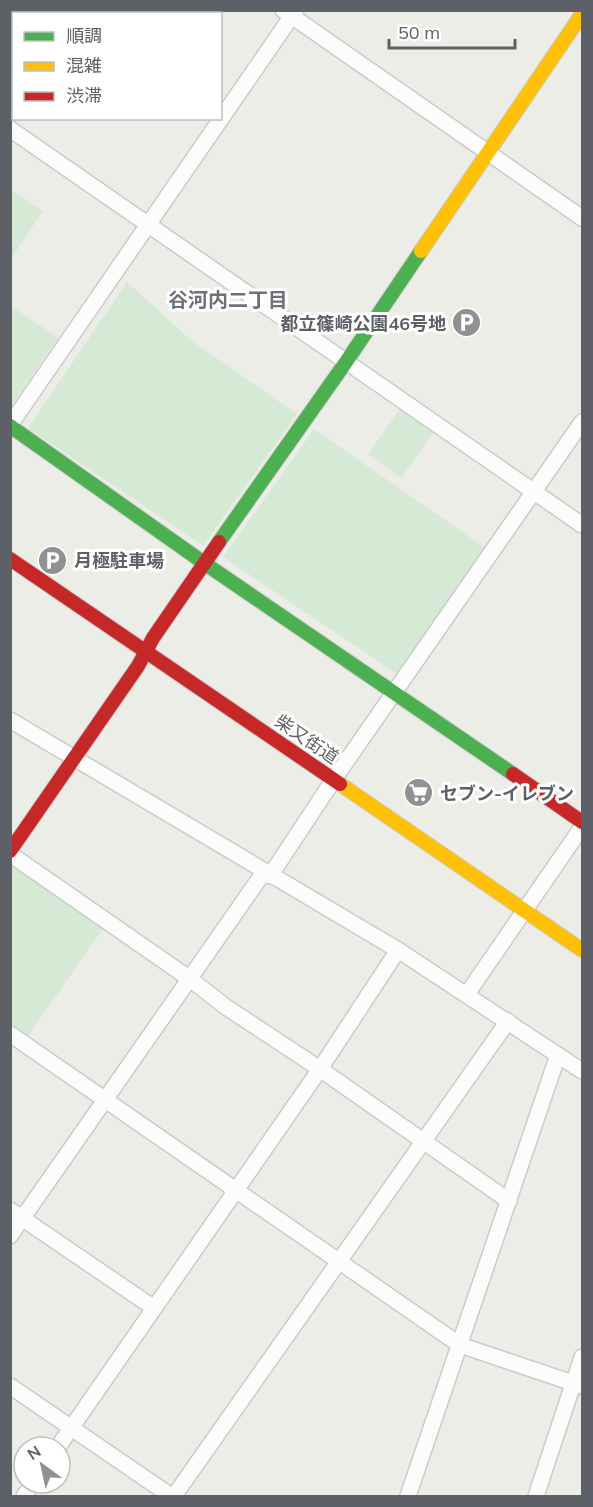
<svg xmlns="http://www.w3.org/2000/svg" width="593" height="1507" viewBox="0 0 593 1507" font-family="Mulish,'Noto Sans JP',sans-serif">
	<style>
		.green { fill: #d6e9d5 }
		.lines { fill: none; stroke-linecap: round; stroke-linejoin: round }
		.street-casing { stroke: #cacbca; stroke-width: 18 }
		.fast-casing { stroke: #cbcbcb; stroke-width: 16 }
		.slow-casing { stroke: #cbcbcb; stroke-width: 16 }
		.jam-casing { stroke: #cbcbcb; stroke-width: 16 }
		.street { stroke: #fcfcfc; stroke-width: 15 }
		.fast { stroke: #4caf50; stroke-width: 14 }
		.slow { stroke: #ffc107; stroke-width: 14 }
		.jam { stroke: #c62828; stroke-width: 14 }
		.labels { text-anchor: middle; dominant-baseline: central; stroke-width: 6; stroke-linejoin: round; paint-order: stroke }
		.poi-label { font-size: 18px; font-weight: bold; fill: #5d6066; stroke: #fff; text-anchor: start }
		.street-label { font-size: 18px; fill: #5d6066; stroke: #fff }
		.neighbourhood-label { font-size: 20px; font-weight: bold; fill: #6e7278; stroke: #fff }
	</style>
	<rect width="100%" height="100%" fill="#edede8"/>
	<!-- green -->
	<g class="green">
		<path d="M11,189L43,211L11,259Z"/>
		<path d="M127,282L192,341L297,414L203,546L28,428Z"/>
		<path d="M10,305L58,338L11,407H10Z"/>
		<path d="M401,408L435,431L401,478L368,454Z"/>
		<path d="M314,429L484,547L399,675L223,557Z"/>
		<path d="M10,865L104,927L26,1039L11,1028Z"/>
	</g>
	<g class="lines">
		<defs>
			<g id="street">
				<path d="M283,10L582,218"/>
				<path d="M10,129L582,525"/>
				<path d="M10,425L296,10"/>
				<path d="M10,720L398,950L582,1071"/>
				<path d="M10,854L190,979L226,1007L320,1069L509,1201"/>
				<path d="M270,876L334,779L582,422"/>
				<path d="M467,994L582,827"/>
				<path d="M10,1034L460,1345L582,1386"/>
				<path d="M10,1210L154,1308"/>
				<path d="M10,1236L264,872"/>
				<path d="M10,1386L171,1496"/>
				<path d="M58,1447L320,1069L398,950"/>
				<path d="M24,1496L33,1483"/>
				<path d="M174,1496L508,1021"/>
				<path d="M408,1496L558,1055"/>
				<path d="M536,1496L582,1357"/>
			</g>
			<g id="fast">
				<path d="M10,11L11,10"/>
				<path d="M10,426L204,563L513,774"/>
				<path d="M219,542L346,362L421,251"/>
			</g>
			<g id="slow">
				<path d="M421,251L582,14"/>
				<path d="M340,784L582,950"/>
			</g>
			<g id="jam">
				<path d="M10,559L340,784"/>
				<path d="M513,774L582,822"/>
				<path d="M10,851L138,666L153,638L219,542"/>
			</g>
		</defs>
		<!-- street casing -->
		<use href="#street" class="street-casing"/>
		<!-- fast casing -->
		<use href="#fast" class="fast-casing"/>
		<!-- slow casing -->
		<use href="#slow" class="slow-casing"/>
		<!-- jam casing -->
		<use href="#jam" class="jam-casing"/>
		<!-- street -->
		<use href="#street" class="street"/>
		<!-- fast -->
		<use href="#fast" class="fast"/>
		<!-- slow -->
		<use href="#slow" class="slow"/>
		<!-- jam -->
		<use href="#jam" class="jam"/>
	</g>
	<!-- icons -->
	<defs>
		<symbol id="parking-disc" viewBox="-11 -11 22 22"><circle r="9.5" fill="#8f9194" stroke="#fff"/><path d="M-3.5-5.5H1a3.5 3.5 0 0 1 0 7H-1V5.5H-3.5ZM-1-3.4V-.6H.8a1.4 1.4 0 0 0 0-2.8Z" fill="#fff"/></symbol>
		<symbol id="supermarket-disc" viewBox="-11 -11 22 22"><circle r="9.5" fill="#8f9194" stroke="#fff"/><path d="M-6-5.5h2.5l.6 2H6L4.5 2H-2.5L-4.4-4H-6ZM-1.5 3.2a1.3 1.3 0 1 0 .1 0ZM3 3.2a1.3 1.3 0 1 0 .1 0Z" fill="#fff"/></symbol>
	</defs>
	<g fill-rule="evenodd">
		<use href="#parking-disc" x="450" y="306" width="33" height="33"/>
		<use href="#parking-disc" x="36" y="544" width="33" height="33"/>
		<use href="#supermarket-disc" x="402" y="776" width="33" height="33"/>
	</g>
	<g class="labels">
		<!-- poi labels -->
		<g class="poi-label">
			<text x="446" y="323" text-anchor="end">都立篠崎公園46号地</text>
			<text x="74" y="560">月極駐車場</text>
			<text x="440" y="793">セブン-イレブン</text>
		</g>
		<!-- street labels -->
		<g class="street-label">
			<text transform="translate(307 739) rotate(34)">柴又街道</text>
		</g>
		<!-- neighbourhood labels -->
		<g class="neighbourhood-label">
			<text x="228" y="299">谷河内二丁目</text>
		</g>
	</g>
	<!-- border -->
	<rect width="593" height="1507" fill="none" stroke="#5d6066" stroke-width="24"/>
	<!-- legend -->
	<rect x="12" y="12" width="210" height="108" fill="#ffffff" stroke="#bebfc2" stroke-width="1.5"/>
	<rect x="24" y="32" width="30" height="9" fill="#4caf50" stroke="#bebfc2" stroke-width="1.5"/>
	<text x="66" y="42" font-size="18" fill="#5d6066">順調</text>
	<rect x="24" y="62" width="30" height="9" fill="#ffc107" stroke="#bebfc2" stroke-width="1.5"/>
	<text x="66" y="72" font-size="18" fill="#5d6066">混雑</text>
	<rect x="24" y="92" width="30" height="9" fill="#c62828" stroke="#bebfc2" stroke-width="1.5"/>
	<text x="66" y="102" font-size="18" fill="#5d6066">渋滞</text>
	<!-- north arrow -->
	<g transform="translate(42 1465) rotate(327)"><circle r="28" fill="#ffffff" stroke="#bebfc2" stroke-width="1.5"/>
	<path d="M0-4.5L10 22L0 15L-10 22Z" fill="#8f9194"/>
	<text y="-9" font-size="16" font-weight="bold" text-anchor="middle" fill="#5d6066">N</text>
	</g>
	<!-- scale -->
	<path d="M389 39v9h126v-9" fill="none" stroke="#5d6066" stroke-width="3"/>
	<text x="398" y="39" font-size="18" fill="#5d6066" stroke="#ffffff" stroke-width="4.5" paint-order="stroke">50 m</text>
</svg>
